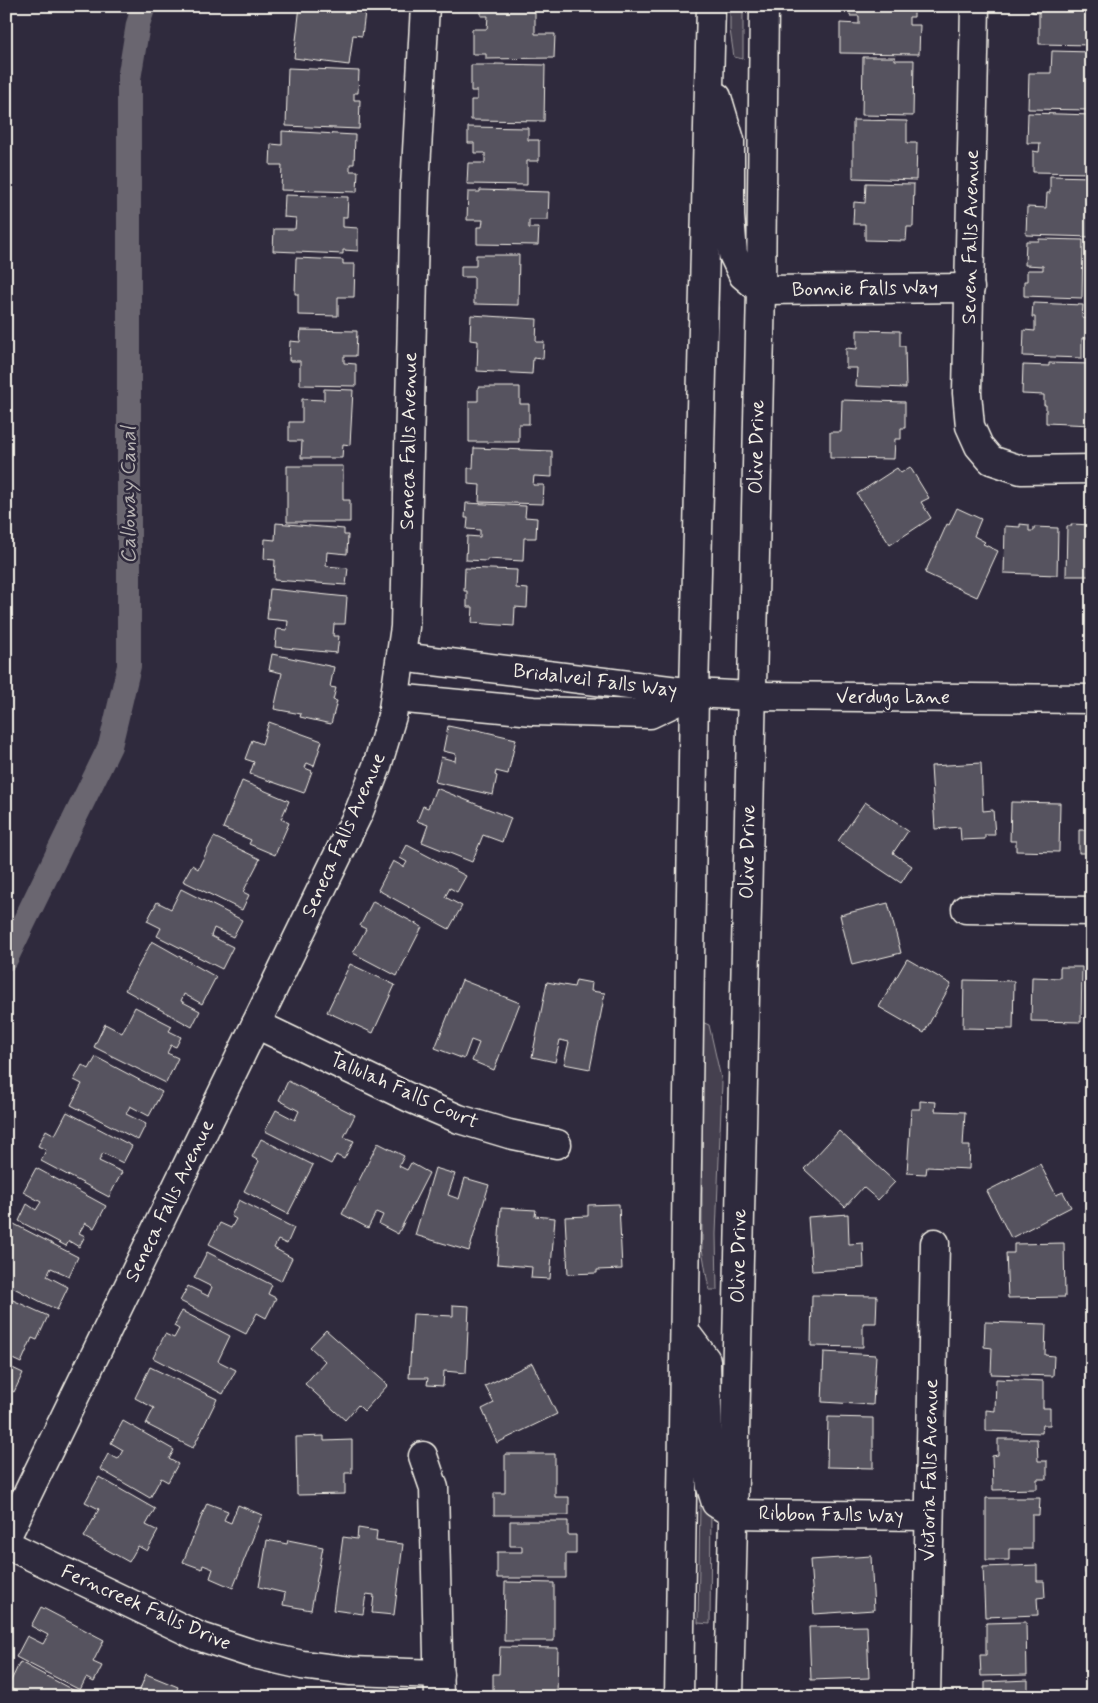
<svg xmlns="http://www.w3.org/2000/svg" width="1098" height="1703" viewBox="0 0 1098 1703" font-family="Mynerve,sans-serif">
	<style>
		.green { fill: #454050; stroke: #9c989c }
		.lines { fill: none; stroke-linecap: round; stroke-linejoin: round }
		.canal { stroke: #6a6670; stroke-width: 24 }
		.building { fill: #56525f; stroke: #f4f1e8 }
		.minor-casing { stroke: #f4f1e8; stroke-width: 31 }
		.major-casing { stroke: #f4f1e8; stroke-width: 31 }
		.minor { stroke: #2f2a3d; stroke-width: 28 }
		.major { stroke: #2f2a3d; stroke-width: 28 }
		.labels { text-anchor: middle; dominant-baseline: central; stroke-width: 5; stroke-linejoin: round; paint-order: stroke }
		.street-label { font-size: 20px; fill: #f4f1e8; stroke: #2f2a3d }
		.water-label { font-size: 21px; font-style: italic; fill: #b6b2b2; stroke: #2f2a3d }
	</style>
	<rect width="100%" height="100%" fill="#2f2a3d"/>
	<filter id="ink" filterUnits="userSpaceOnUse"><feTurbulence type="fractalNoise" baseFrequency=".02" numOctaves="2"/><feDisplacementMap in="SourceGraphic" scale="10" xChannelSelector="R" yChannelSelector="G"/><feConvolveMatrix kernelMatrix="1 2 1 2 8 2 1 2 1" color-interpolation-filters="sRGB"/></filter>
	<g filter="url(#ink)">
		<!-- green -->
		<g class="green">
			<path d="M730,6H743V59L734,57L730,30Z"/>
			<path d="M702,1022L709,1025L722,1083L716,1234L717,1290H709L702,1249Z"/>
			<path d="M700,1505L711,1508L710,1624L698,1623Z"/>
		</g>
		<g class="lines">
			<!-- canal -->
			<path class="canal" d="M6,959L110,746L129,666V79L138,24L144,6"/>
		</g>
		<!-- building -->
		<g class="building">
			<path d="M300,6H320L365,12L362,36L353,35L349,65L294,58Z"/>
			<path d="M481,6H535V34H555L554,58L486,59V54H472V29H487L488,16H481Z"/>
			<path d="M850,6H914V17H909V25H920L919,54L840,53V23L859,24V16H850Z"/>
			<path d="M1032,6H1092V45L1039,44V13L1032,12Z"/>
			<path d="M1052,51L1092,52V110L1028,109L1029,73H1051Z"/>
			<path d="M863,57H895V60H914L913,116L862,115Z"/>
			<path d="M495,64L545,65L544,121L471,120V100H477V91H471V65H495Z"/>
			<path d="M288,68L359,71L358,93H354V100H360L359,129L286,126Z"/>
			<path d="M1028,113L1092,115V144H1088V152H1092V173L1033,172V151L1039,152L1040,143H1027Z"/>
			<path d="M853,120L907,121V143H917L916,180L853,178Z"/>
			<path d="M468,127L528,128V140H539V161H527V185L467,184L468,163H485V153H474V143H468Z"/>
			<path d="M282,131L355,135L354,164H350V171H358L357,192L281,190L282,165H270L271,144L282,145Z"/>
			<path d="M1050,176L1092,177V237L1026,235L1027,207L1046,208L1047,193H1050Z"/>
			<path d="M866,183L914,184L913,227H907L906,241L865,240V224H853L854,202L865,203Z"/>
			<path d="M480,190L549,192L548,220H529V228H539L538,245L477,244V227H482L483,220H467L468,192H480Z"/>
			<path d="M285,195L348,197L347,217H343V227L358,228V251L343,250V254L273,251L274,229H295L296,218L284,217Z"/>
			<path d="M1039,239L1083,240L1082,298L1024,296V281H1027V270H1043V266L1025,265L1026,241H1039Z"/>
			<path d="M476,255H519L518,305L474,304V277H461V266H476Z"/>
			<path d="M296,258L343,260V264H355L354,297H338V316L298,315V294H295Z"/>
			<path d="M1033,303L1083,305L1082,318L1092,319V338H1082V358L1023,356L1024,330L1035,331V317H1032Z"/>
			<path d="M471,315L537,319L536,342H544L543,359L533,358L532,374L477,371L478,341L470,340Z"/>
			<path d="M301,330L357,331L356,356H344V363L356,364V386L300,385V361H289L290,341L300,342Z"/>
			<path d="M857,330L900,331V346H905L906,388L856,386L857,368H846V348L857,349Z"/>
			<path d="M1049,363L1092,364V425L1046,423V405H1044V395L1022,394L1023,365L1049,366Z"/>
			<path d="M478,387H520V404H529V424H519V442H469V401H478Z"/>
			<path d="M324,389L353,390L350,445L343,444L342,458H301L302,441H289V422H302V399L324,400Z"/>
			<path d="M842,400L905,402V428H901V439H895L894,459L830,458V432H841Z"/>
			<path d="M474,448L552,451V477L534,476L533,485H544L543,504L479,502L480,485L468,484V468H473Z"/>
			<path d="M287,466H343V500H350V522H287Z"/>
			<path d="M910,467L929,498L921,502L931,518L890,545L857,494L897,468L901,473Z"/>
			<path d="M466,503L526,506L525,517L537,518L536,538H524L523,561L487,559V561L466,560L467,536L480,537V530L467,529L468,518H465Z"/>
			<path d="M957,508L981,519L974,536L985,542L983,544L998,551L977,597L925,573L947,524L949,525Z"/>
			<path d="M276,523L344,529V535H348L347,554L327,552L326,566L348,568L346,585L274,580L275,560L264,559L265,539L275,540Z"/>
			<path d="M1020,524L1029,525V531H1034V527L1058,528L1057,575L1004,573L1005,526L1020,527Z"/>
			<path d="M1071,524L1092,525V576H1066L1067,526H1072Z"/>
			<path d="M465,568L517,570L516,588L528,589L527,608L515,607L514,626L472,623L473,607H467V591H464Z"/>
			<path d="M270,589L347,597L345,624H334L333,636H339L337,653L275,647L277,629L287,630L288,621L267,619Z"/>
			<path d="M272,654L334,667L330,687L336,688L333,700L337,701L331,724L300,717L301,714L274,709L282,673L269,670Z"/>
			<path d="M269,722L322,741L314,766L307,763L305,768L312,771L304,793L250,774L254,762L245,759L252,740L262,744Z"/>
			<path d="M448,726L472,731L473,729L516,739L508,774L496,771L495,775L497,776L493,795L435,782L441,757L455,761L456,754L443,751Z"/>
			<path d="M981,763L983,811L993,810L995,835H985V839L961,840L960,827L935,829L931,766Z"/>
			<path d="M242,781L289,801L281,819L289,823L275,855L249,844L251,840L223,828Z"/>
			<path d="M1090,782H1092V857H1086L1087,853H1079V830H1090Z"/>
			<path d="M436,788L511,818L502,842L483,835L472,862L422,842L428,825L417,821L423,806L428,808Z"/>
			<path d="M865,802L908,831L893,853L912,866L901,883L838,841Z"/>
			<path d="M1011,802L1060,803L1059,852L1016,851V841H1010Z"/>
			<path d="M214,837L260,859L243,892L249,895L242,910L183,881L192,865L198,869Z"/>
			<path d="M407,845L466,876L457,892L450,888L445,897L462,906L449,929L378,890L393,861L404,867L407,862L400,858Z"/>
			<path d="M181,889L242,920L233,937L214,928L211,936L233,947L222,969L157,936L161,928L147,921L157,902L171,909Z"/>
			<path d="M373,901L422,927L397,976L353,953L366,929L360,926Z"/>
			<path d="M888,903L901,953L852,965L840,915Z"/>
			<path d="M152,941L216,977L202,1004L184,994L181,1001L200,1011L192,1027L125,990Z"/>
			<path d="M907,959L951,984L924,1033L879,1007Z"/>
			<path d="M350,964L395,985L373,1033L327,1012Z"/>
			<path d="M1060,967H1082L1081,1022L1031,1021L1032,977L1060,978Z"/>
			<path d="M462,980L520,1003L494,1070L472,1061L479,1043L471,1040L464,1059L435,1048Z"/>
			<path d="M576,980L592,983L591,991L605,993L590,1069L564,1064L569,1042L560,1040L555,1062L532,1057L547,982L574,987Z"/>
			<path d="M964,980L1014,981L1013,1029L963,1028Z"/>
			<path d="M135,1007L172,1026L169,1031L181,1037L176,1047L171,1045L167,1053L178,1058L166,1083L94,1047L105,1024L122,1033Z"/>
			<path d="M96,1057L162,1092L149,1116L130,1106L126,1114L146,1124L138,1140L71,1105L82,1084L74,1080L82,1065L89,1069Z"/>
			<path d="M288,1081L355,1115L344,1137L354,1141L344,1159L336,1155L331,1164L265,1131L276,1110L295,1120L299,1111L279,1100Z"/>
			<path d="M920,1101L936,1102L935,1111L965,1112L963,1146H970L969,1169L927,1167L926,1174L907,1173L911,1109H920Z"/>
			<path d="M67,1112L132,1146L123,1163L103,1153L99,1161L122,1172L109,1197L41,1161L46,1150L38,1146L46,1130L55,1135Z"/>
			<path d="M839,1131L895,1182L878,1200L863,1187L845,1207L804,1169Z"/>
			<path d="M261,1139L313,1165L288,1214L244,1191L259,1161L252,1157Z"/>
			<path d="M378,1143L404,1156L399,1166L407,1170L411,1163L429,1173L398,1234L379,1224L383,1215L376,1212L368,1228L342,1214Z"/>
			<path d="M1040,1164L1056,1195L1063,1192L1071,1207L1011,1238L987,1191Z"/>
			<path d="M36,1168L106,1206L94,1228L85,1223L79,1233L85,1236L79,1247L69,1241L66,1246L19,1221L27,1204L36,1210L41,1202L23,1192Z"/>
			<path d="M435,1168L455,1174L448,1195L459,1199L465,1178L489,1185L469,1251L415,1235Z"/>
			<path d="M239,1200L294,1228L287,1244L278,1240L274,1248L292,1258L281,1281L209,1244L220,1223L231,1228L236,1219L231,1216Z"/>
			<path d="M619,1204L622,1269L597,1270V1273L568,1274L565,1217L588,1216V1205Z"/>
			<path d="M501,1208L536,1210L535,1216L555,1218L550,1279L531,1278L532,1267L497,1264Z"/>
			<path d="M848,1214L849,1244L863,1243L864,1268L812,1271L808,1217Z"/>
			<path d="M14,1224L78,1257L69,1276L51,1268L47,1276L68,1287L57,1310L6,1284V1239Z"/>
			<path d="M1064,1243L1065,1297L1008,1298L1006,1253H1014V1244Z"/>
			<path d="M207,1252L272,1285L268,1294L276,1298L266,1318L257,1313L246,1334L180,1301L188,1286L208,1296L212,1287L194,1278Z"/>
			<path d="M812,1295L877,1296L876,1323H863V1347L811,1346Z"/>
			<path d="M6,1297L48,1316L37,1340L32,1338L21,1363L6,1356Z"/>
			<path d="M453,1305L469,1306L466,1373L444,1371L443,1386L427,1385L428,1378H409L413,1314L453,1316Z"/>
			<path d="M182,1311L230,1336L218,1361L236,1370L223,1394L153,1358L165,1334L174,1338L179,1329L174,1326Z"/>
			<path d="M985,1322L1046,1324L1045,1355L1054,1356L1053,1376L991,1374L992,1348L984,1347Z"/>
			<path d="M326,1330L388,1385L364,1411L358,1405L345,1420L305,1384L325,1361L310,1347Z"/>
			<path d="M824,1352L876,1355L873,1405L822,1402Z"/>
			<path d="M532,1363L557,1414L497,1443L482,1409L494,1403L485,1386Z"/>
			<path d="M6,1365L23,1373L14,1392L6,1388Z"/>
			<path d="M150,1367L217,1399L193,1448L146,1424L154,1408L135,1398Z"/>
			<path d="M996,1379L1043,1381V1408H1050V1425H1043L1042,1433L986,1431V1410L995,1411Z"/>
			<path d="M6,1398L11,1400L6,1410Z"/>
			<path d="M828,1417L873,1418V1468L827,1467Z"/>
			<path d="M123,1421L174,1450L169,1459L178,1464L168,1482L161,1478L150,1498L100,1469L108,1454L118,1459L123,1450L111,1443Z"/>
			<path d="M324,1436V1441L352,1440V1473H345V1494L297,1495L296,1437Z"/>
			<path d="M998,1439H1037L1038,1461H1047V1479H1037V1489L993,1490L992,1456L998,1455Z"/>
			<path d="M505,1454H555V1497H569V1515H494V1493H505Z"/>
			<path d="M99,1477L155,1509L146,1525L158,1531L147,1551L138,1546L129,1562L84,1537L99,1509L85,1502Z"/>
			<path d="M986,1498H1040L1039,1515H1032V1549H1009V1560H986Z"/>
			<path d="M207,1503L228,1511L224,1520L231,1523L238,1505L262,1515L233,1588L210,1578L213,1569L203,1565L202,1569L183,1562Z"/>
			<path d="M510,1521H568V1535H576V1554H566V1578H497V1552H522V1546H510Z"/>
			<path d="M358,1528L377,1531L376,1541L403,1544L394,1615L372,1613L374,1595L366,1594L363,1614L333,1610L343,1537L357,1539Z"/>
			<path d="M267,1540L287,1544L288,1540L323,1547L311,1610L283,1605L285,1593L259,1587Z"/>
			<rect x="1085" y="1551" width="7" height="22"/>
			<path d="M871,1556L874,1610L814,1614L810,1560Z"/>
			<path d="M1037,1565V1581H1044L1045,1597L1037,1598L1038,1615L985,1617L983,1567Z"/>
			<path d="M505,1582L554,1583V1641H504Z"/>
			<path d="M41,1607L104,1640L93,1662L102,1666L94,1682L86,1678L80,1690L16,1657L27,1636L43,1644L48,1635L31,1626Z"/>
			<path d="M1026,1622L1027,1675L981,1676L980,1655H986V1623Z"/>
			<path d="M867,1626L869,1678L811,1680L809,1627Z"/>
			<path d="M500,1647L558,1648L557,1697H493V1674H499Z"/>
			<path d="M20,1662L86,1697H14L17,1692L8,1687Z"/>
			<path d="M146,1674L178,1687L174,1697H137Z"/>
			<path d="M1028,1680V1697H985V1682Z"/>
			<path d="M865,1693L866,1697H815V1696Z"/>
		</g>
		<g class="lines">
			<defs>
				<g id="minor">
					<path d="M975,6L967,393L970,426L979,446L991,460L1021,470L1092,469"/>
					<path d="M761,290L970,288"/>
					<path d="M401,657L694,693L751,696L1092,699"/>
					<path d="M395,698L533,711L650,714L694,693"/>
					<path d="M966,909L1092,911"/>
					<path d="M256,1024L410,1098L459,1119L509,1134L557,1144"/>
					<path d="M423,1456L434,1488L439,1697"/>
					<path d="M733,1514L929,1516"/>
					<path d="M6,1538L358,814L377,766L392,716L405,627L415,187L425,6"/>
					<path d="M6,1544L198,1636L250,1653L302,1665L351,1671L439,1674"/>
					<path d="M926,1697L935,1243"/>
				</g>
				<g id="major">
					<path d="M717,97L730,140V216L733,254L743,275L761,290"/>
					<path d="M685,1332L706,1360L708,1458L711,1487L716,1503L733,1514"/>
					<path d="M679,1697L694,693L711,6"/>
					<path d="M729,1697L761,290L764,6"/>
				</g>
			</defs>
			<!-- minor casing -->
			<use href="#minor" class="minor-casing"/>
			<!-- major casing -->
			<use href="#major" class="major-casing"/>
			<!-- minor -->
			<use href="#minor" class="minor"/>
			<!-- major -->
			<use href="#major" class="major"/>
		</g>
	</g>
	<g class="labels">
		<!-- street labels -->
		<g class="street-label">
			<text transform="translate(971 237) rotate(-89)">Seven Falls Avenue</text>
			<text transform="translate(865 289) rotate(-1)">Bonnie Falls Way</text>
			<text transform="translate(409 441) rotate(-89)">Seneca Falls Avenue</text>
			<text transform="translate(757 447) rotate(-89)">Olive Drive</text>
			<text transform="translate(595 681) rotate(7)">Bridalveil Falls Way</text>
			<text x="893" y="697">Verdugo Lane</text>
			<text transform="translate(344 835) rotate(-66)">Seneca Falls Avenue</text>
			<text transform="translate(748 852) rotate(-89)">Olive Drive</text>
			<text transform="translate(404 1091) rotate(24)">Tallulah Falls Court</text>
			<text transform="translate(170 1201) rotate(-64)">Seneca Falls Avenue</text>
			<text transform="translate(739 1256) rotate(-89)">Olive Drive</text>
			<text transform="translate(930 1470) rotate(-89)">Victoria Falls Avenue</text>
			<text transform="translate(831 1515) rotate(1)">Ribbon Falls Way</text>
			<text transform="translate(146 1608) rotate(24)">Ferncreek Falls Drive</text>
		</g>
		<!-- water labels -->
		<g class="water-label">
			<text transform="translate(129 495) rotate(-90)">Calloway Canal</text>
		</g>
	</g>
	<!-- margin -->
	<rect width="1098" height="1703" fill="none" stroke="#2f2a3d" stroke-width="25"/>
	<rect x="12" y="12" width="1073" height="1678" fill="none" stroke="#f4f1e8" stroke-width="2" filter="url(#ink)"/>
</svg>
